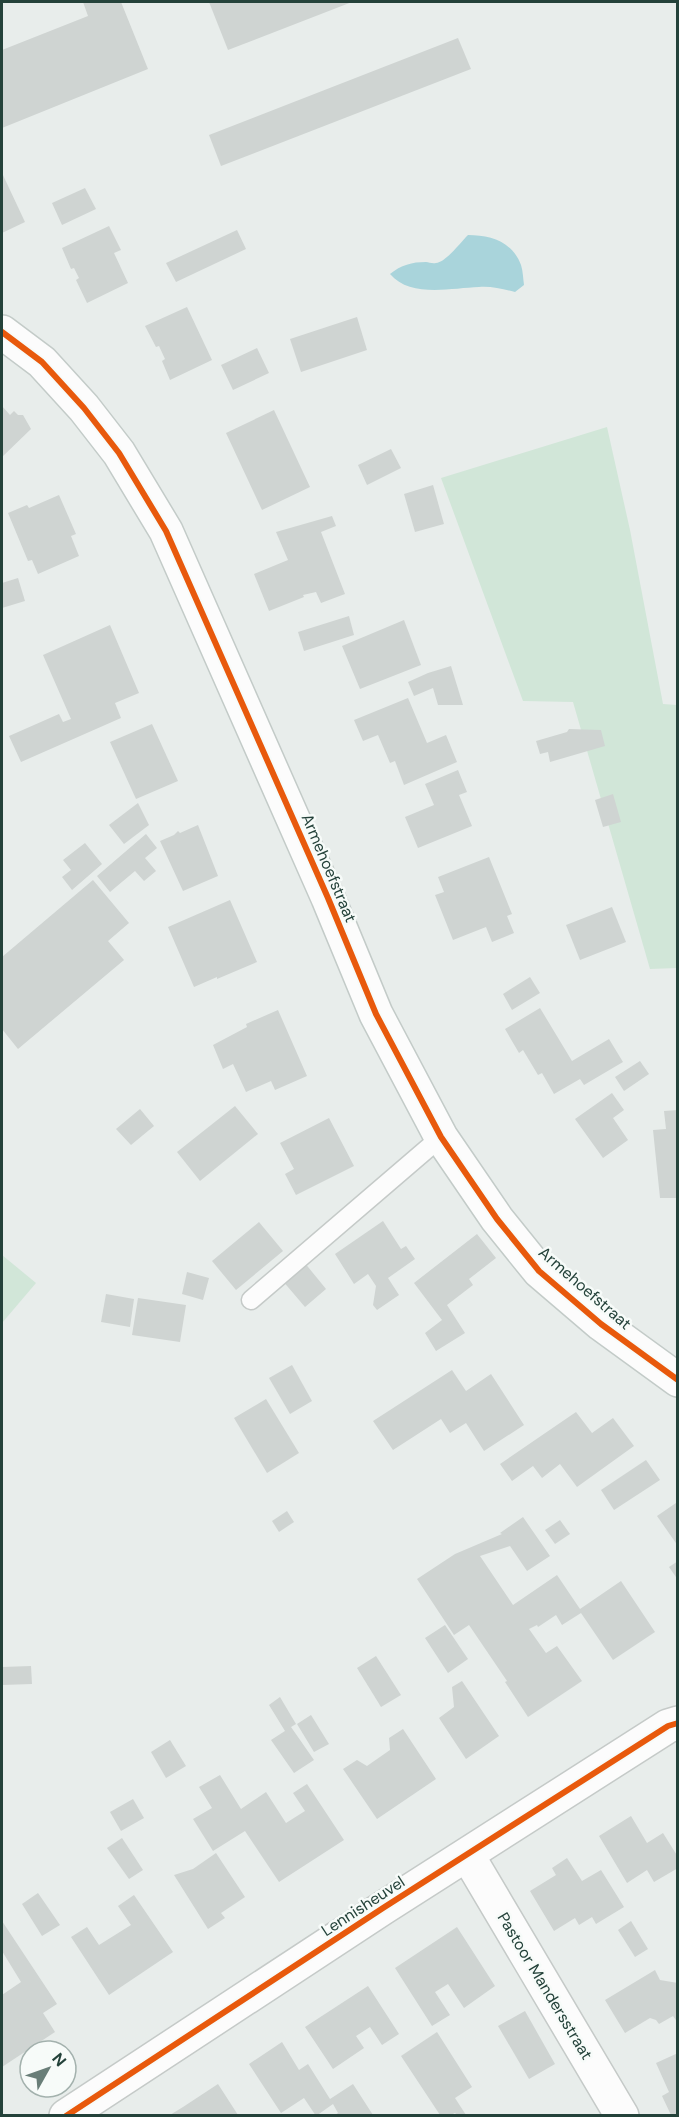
<svg xmlns="http://www.w3.org/2000/svg" width="679" height="2117" viewBox="0 0 679 2117" font-family="'DM Sans',sans-serif">
	<style>
		.green { fill: #d1e6d8 }
		.water { fill: #a9d4db }
		.building { fill: #cfd4d2 }
		.lines { fill: none; stroke-linecap: round; stroke-linejoin: round }
		.lane-casing { stroke: #c5cac8; stroke-width: 21 }
		.street-casing { stroke: #c5cac8; stroke-width: 36 }
		.secondary-casing { stroke: #c3cbc8; stroke-width: 36 }
		.lane { stroke: #fcfcfc; stroke-width: 18 }
		.street { stroke: #fcfcfc; stroke-width: 33 }
		.secondary { stroke: #fcfcfc; stroke-width: 33 }
		.cycleway-casing { stroke: #f7fbf9; stroke-width: 10 }
		.cycleway { stroke: #e8590c; stroke-width: 6 }
		.labels { text-anchor: middle; dominant-baseline: central; stroke-width: 5; stroke-linejoin: round; paint-order: stroke }
		.street-label { font-size: 16px; fill: #24423a; stroke: #f7fbf9 }
	</style>
	<rect width="100%" height="100%" fill="#e8edeb"/>
	<!-- green -->
	<g class="green">
		<path d="M607,427L630,530L663,704L677,705V968L650,969L573,702L523,701L441,478Z"/>
		<path d="M2,1255L36,1283L2,1323Z"/>
	</g>
	<!-- water -->
	<path class="water" d="M468,235C490,235 512,241 521,265C523,271 523,278 524,285L515,292C503,289 491,286 479,287C451,288 410,298 390,274C401,265 412,262 426,262C429,262 432,264 436,263C446,262 460,243 468,235Z"/>
	<!-- building -->
	<g class="building">
		<path d="M83,2H121L148,69L2,128V50L88,16Z"/>
		<path d="M209,2H352L228,50Z"/>
		<path d="M458,38L471,69L221,166L209,135Z"/>
		<path d="M2,173L25,222L2,233Z"/>
		<path d="M85,188L96,209L62,225L52,203Z"/>
		<path d="M109,226L121,250L114,253L128,283L87,303L76,280L79,278L74,268L71,269L62,248Z"/>
		<path d="M237,230L246,249L176,282L166,263Z"/>
		<path d="M187,307L212,360L170,380L162,361L165,359L159,346L156,347L145,326Z"/>
		<path d="M357,317L367,350L301,372L290,339Z"/>
		<path d="M257,348L269,373L233,390L221,365Z"/>
		<path d="M2,406L10,415L14,411L18,415H23L31,429L2,457Z"/>
		<path d="M274,410L310,487L262,510L226,433Z"/>
		<path d="M391,449L401,468L367,485L358,465Z"/>
		<path d="M433,485L444,524L415,532L404,494Z"/>
		<path d="M59,495L76,534L71,536L79,556L38,574L32,560L28,561L8,513L27,505L29,508Z"/>
		<path d="M332,516L336,526L321,532L345,594L321,603L316,592L303,595L304,597L269,611L254,574L288,560L276,532Z"/>
		<path d="M18,578L25,601L2,608V583Z"/>
		<path d="M349,616L354,635L304,651L298,632Z"/>
		<path d="M404,620L421,665L360,689L342,646Z"/>
		<path d="M110,625L139,693L115,703L121,718L21,762L9,736L59,714L63,722L71,719L43,655Z"/>
		<path d="M451,666L463,705H438L433,688L414,696L408,682L428,673Z"/>
		<path d="M408,698L427,743L446,735L457,762L404,785L395,761L390,763L378,735L363,741L354,720Z"/>
		<path d="M152,724L178,781L136,799L110,742Z"/>
		<path d="M569,729L601,730L605,746L550,762L548,752L540,754L536,741L567,732Z"/>
		<path d="M458,770L467,792L459,795L472,826L418,848L405,817L434,805L425,784Z"/>
		<path d="M613,794L621,822L603,827L595,800Z"/>
		<path d="M138,803L149,825L124,844L109,825Z"/>
		<path d="M198,825L218,876L183,891L160,841L174,835L178,831L180,833Z"/>
		<path d="M146,834L157,848L145,858L156,871L144,881L135,871L110,892L97,876Z"/>
		<path d="M85,843L102,864L72,890L62,877L71,870L63,860Z"/>
		<path d="M489,857L512,914L507,916L514,933L492,942L486,927L453,940L435,895L444,892L438,877Z"/>
		<path d="M93,880L129,923L108,941L124,960L18,1049L2,1029V957Z"/>
		<path d="M230,900L257,962L217,979V977L194,987L168,927Z"/>
		<path d="M612,907L626,942L580,960L566,925Z"/>
		<path d="M530,977L540,993L512,1010L503,994Z"/>
		<path d="M540,1008L572,1061L609,1039L623,1062L584,1085L580,1079L554,1094L542,1073L538,1075L523,1050L519,1053L505,1029Z"/>
		<path d="M278,1010L307,1076L275,1090L271,1081L246,1092L233,1064L223,1069L213,1045L247,1027L246,1024Z"/>
		<path d="M640,1061L649,1074L624,1091L615,1077Z"/>
		<path d="M612,1093L624,1110L613,1118L628,1140L603,1158L575,1119Z"/>
		<path d="M235,1106L258,1134L200,1181L177,1152Z"/>
		<path d="M140,1109L154,1126L131,1145L116,1129Z"/>
		<path d="M678,1110V1198H660L653,1130L666,1129L664,1111Z"/>
		<path d="M329,1118L354,1166L296,1195L285,1174L294,1169L280,1143Z"/>
		<path d="M383,1221L401,1249L406,1246L415,1259L388,1278L399,1295L377,1310L373,1305L376,1286L368,1274L354,1284L335,1254Z"/>
		<path d="M259,1222L283,1251L236,1290L212,1261Z"/>
		<path d="M477,1234L496,1258L469,1279L473,1285L447,1305L465,1333L436,1351L425,1333L442,1320L414,1283Z"/>
		<path d="M304,1262L326,1289L305,1307L282,1280Z"/>
		<path d="M187,1272L209,1278L203,1300L182,1294Z"/>
		<path d="M106,1294L134,1299L130,1327L101,1322Z"/>
		<path d="M138,1298L186,1305L180,1342L132,1335Z"/>
		<path d="M292,1365L312,1401L290,1414L269,1378Z"/>
		<path d="M452,1370L466,1391L491,1374L524,1425L484,1451L466,1423L450,1433L441,1419L393,1450L373,1421Z"/>
		<path d="M266,1399L299,1453L267,1473L234,1418Z"/>
		<path d="M576,1412L592,1433L613,1418L634,1446L577,1487L560,1464L542,1478L533,1466L512,1481L500,1464Z"/>
		<path d="M646,1460L660,1480L614,1510L601,1490Z"/>
		<path d="M676,1503L678,1506V1546L657,1516Z"/>
		<path d="M287,1511L294,1522L279,1532L272,1521Z"/>
		<path d="M523,1517L550,1556L527,1571L510,1546L480,1556L513,1605L557,1575L580,1609L621,1581L655,1632L613,1660L581,1613L562,1625L556,1615L538,1627L537,1625L529,1629L546,1653L557,1646L582,1681L528,1717L505,1682L507,1681L469,1625L454,1635L417,1579L455,1554L502,1534L500,1533Z"/>
		<path d="M560,1520L570,1534L555,1544L545,1530Z"/>
		<path d="M678,1561V1580L669,1567Z"/>
		<path d="M445,1625L468,1659L448,1673L425,1638Z"/>
		<path d="M376,1656L401,1695L381,1707L357,1668Z"/>
		<path d="M31,1666L32,1684L2,1685V1667Z"/>
		<path d="M462,1681L499,1736L466,1759L439,1718L454,1707L452,1687Z"/>
		<path d="M280,1697L296,1724L291,1727L314,1760L294,1773L271,1740L285,1731L269,1705Z"/>
		<path d="M311,1715L329,1744L314,1752L297,1724Z"/>
		<path d="M403,1729L436,1779L377,1819L343,1769L357,1760L367,1766L390,1750L389,1738Z"/>
		<path d="M170,1740L186,1766L166,1778L151,1752Z"/>
		<path d="M220,1775L241,1809L266,1792L286,1823L305,1811L293,1793L307,1784L344,1840L279,1882L245,1831L213,1851L193,1819L212,1808L199,1787Z"/>
		<path d="M133,1799L144,1818L121,1831L110,1812Z"/>
		<path d="M631,1816L647,1843L663,1833L678,1857V1868L654,1882L647,1870L627,1883L599,1836Z"/>
		<path d="M122,1838L143,1870L129,1879L107,1848Z"/>
		<path d="M216,1853L245,1897L221,1913L225,1918L208,1929L174,1875L193,1869Z"/>
		<path d="M567,1858L582,1881L601,1870L624,1907L596,1924L592,1917L579,1925L575,1918L554,1931L530,1891L556,1875L552,1868Z"/>
		<path d="M38,1893L60,1925L42,1936L22,1904Z"/>
		<path d="M134,1895L173,1952L109,1995L71,1937L87,1927L99,1945L131,1925L118,1906Z"/>
		<path d="M2,1921L57,2004L43,2013L55,2032L2,2067V1995L21,1982L2,1951Z"/>
		<path d="M631,1921L648,1949L635,1957L618,1930Z"/>
		<path d="M457,1927L495,1986L464,2008L448,1984L435,1992L450,2015L432,2026L395,1968Z"/>
		<path d="M655,1970L660,1980L678,1983V2023L673,2016L659,2024L656,2020L650,2018L625,2033L605,2000Z"/>
		<path d="M368,1986L399,2034L382,2045L370,2027L356,2036L364,2048L333,2069L305,2027Z"/>
		<path d="M525,2011L555,2064L529,2079L498,2026Z"/>
		<path d="M437,2032L472,2087L455,2098L466,2115H457L455,2113L451,2115H440L401,2056Z"/>
		<path d="M282,2042L299,2070L308,2064L330,2099L353,2084L373,2115H335L338,2113L333,2104L316,2116L304,2098L281,2113L249,2064Z"/>
		<path d="M678,2053V2115H671L662,2096L669,2092L656,2063Z"/>
		<path d="M218,2084L238,2115H170L183,2107Z"/>
	</g>
	<g class="lines">
		<defs>
			<path id="lane" d="M251,1300L441,1137"/>
			<g id="street">
				<path d="M468,1856L622,2116"/>
				<path d="M66,2116L383,1908L668,1726L678,1723"/>
			</g>
			<path id="secondary" d="M2,332L42,362L84,408L119,453L166,531L328,898L376,1014L441,1137L497,1219L539,1271L601,1324L678,1380"/>
		</defs>
		<!-- lane casing -->
		<use href="#lane" class="lane-casing"/>
		<!-- street casing -->
		<use href="#street" class="street-casing"/>
		<!-- secondary casing -->
		<use href="#secondary" class="secondary-casing"/>
		<!-- lane -->
		<use href="#lane" class="lane"/>
		<!-- street -->
		<use href="#street" class="street"/>
		<!-- secondary -->
		<use href="#secondary" class="secondary"/>
		<defs>
			<g id="cycleway">
				<path d="M2,332L42,362L84,408L119,453L166,531L328,898L376,1014L441,1137L497,1219L539,1271L601,1324L678,1380"/>
				<path d="M66,2116L383,1908L668,1726L678,1723"/>
			</g>
		</defs>
		<!-- cycleway casing -->
		<use href="#cycleway" class="cycleway-casing"/>
		<!-- cycleway -->
		<use href="#cycleway" class="cycleway"/>
	</g>
	<g class="labels">
		<!-- street labels -->
		<g class="street-label">
			<text transform="translate(329 868) rotate(67)">Armehoefstraat</text>
			<text transform="translate(585 1288) rotate(41)">Armehoefstraat</text>
			<text transform="translate(363 1906) rotate(-33)">Lennisheuvel</text>
			<text transform="translate(545 1986) rotate(59)">Pastoor Mandersstraat</text>
		</g>
	</g>
	<!-- border -->
	<rect width="679" height="2117" fill="none" stroke="#24423a" stroke-width="6"/>
	<!-- north arrow -->
	<g transform="translate(48 2069) rotate(50)"><circle r="28" fill="#f7fbf9" stroke="#a3b1ad" stroke-width="1.5"/>
	<path d="M0-4.5L10 22L0 15L-10 22Z" fill="#697e78"/>
	<text y="-9" font-size="16" font-weight="bold" text-anchor="middle" fill="#24423a">N</text>
	</g>
</svg>
